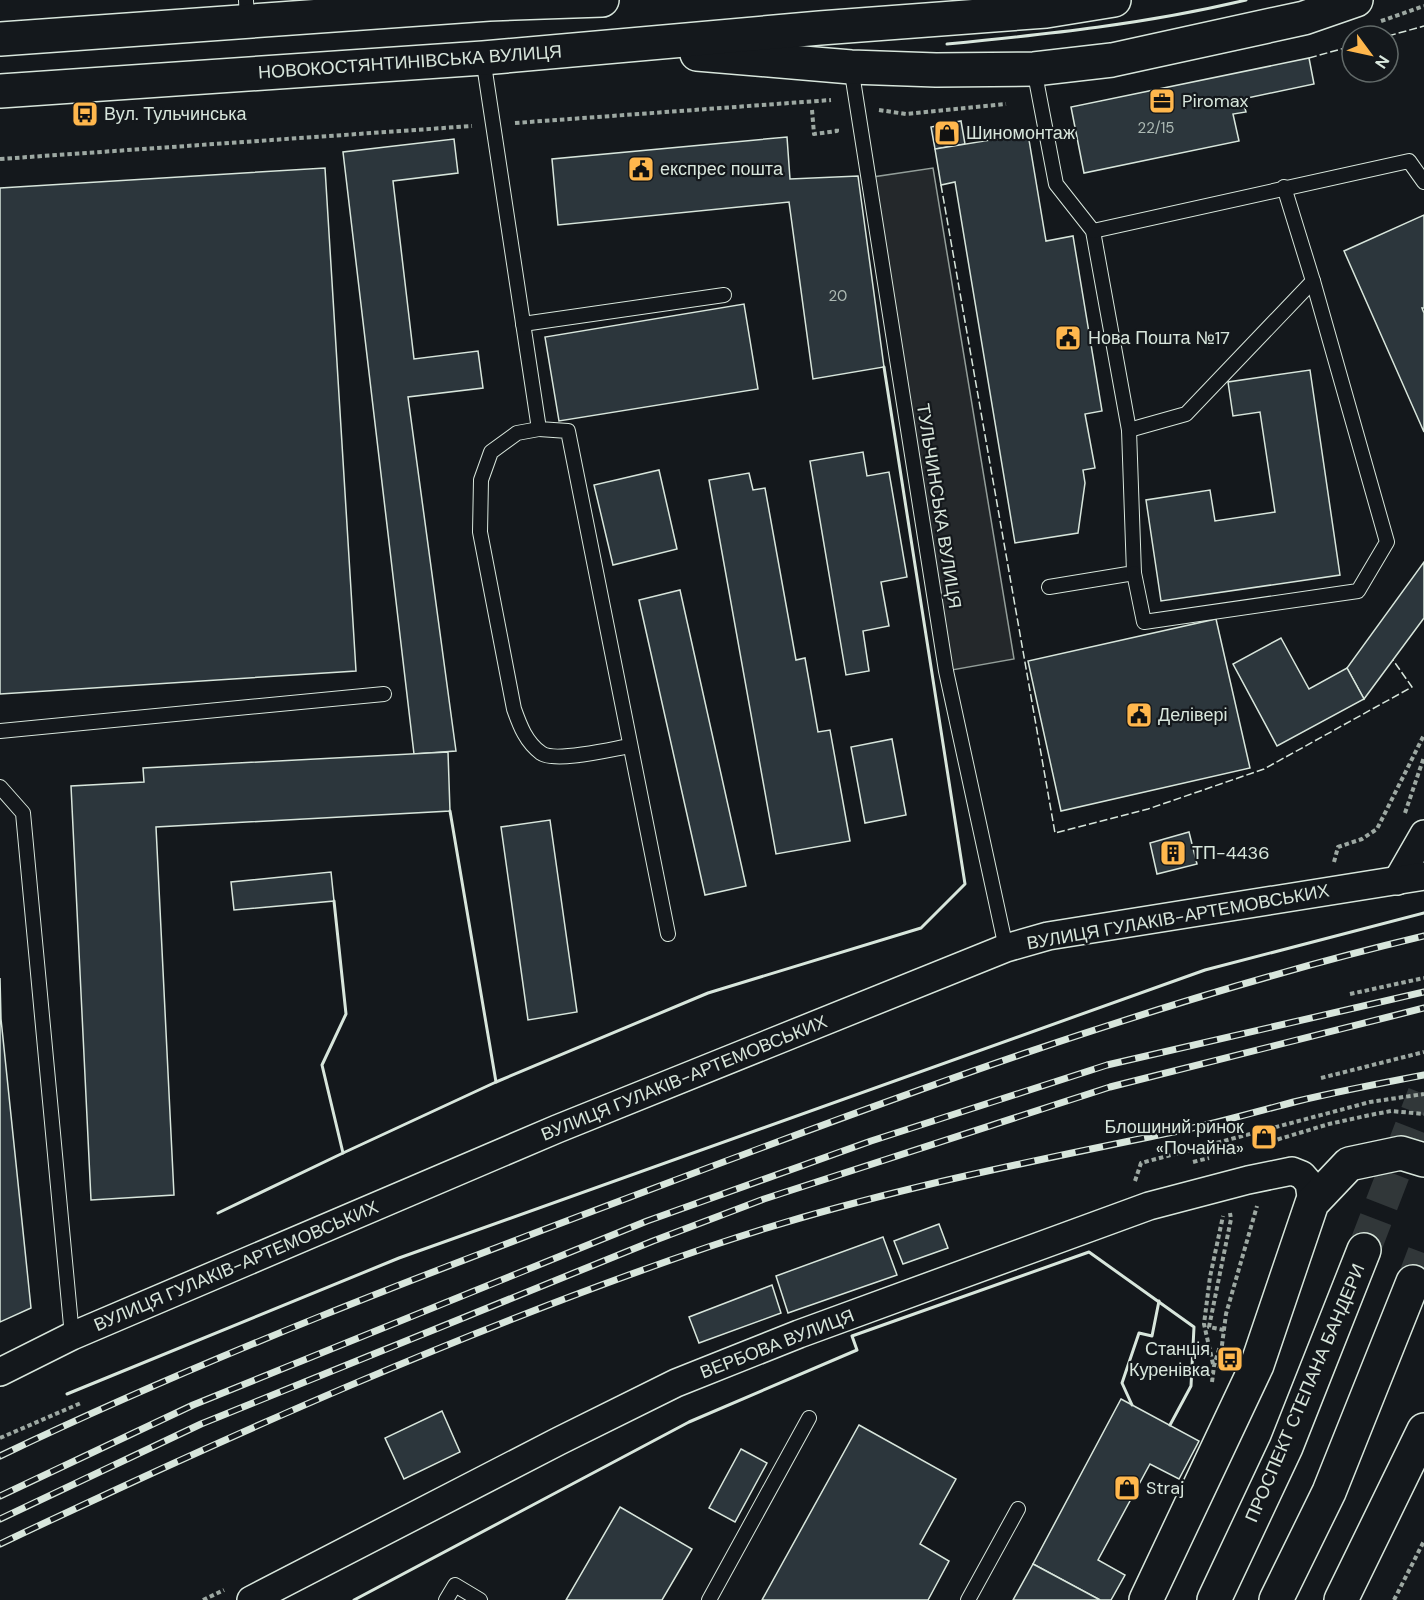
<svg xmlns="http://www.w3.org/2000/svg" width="1424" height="1600" viewBox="0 0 1424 1600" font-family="'DM Sans',sans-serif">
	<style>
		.parking { fill: #24282b; stroke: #939e99; stroke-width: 1.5 }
		.building { fill: #2c363c; stroke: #d8e6dc; stroke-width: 1.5 }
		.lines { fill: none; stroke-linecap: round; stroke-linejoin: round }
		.primary-tunnel { stroke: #313739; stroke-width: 33; stroke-dasharray: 33 16; stroke-linecap: butt }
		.service-casing { stroke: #d8e6dc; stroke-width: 16 }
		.minor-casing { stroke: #d8e6dc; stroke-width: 30 }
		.primary-casing { stroke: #d8e6dc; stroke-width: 36 }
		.path { stroke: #9da8a2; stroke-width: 4; stroke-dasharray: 4.5 3; stroke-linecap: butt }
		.service { stroke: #14181c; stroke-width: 14 }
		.minor { stroke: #14181c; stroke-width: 27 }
		.primary { stroke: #14181c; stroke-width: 33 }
		.rail-casing { stroke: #d8e6dc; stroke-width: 7 }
		.rail { stroke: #14181c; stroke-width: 4.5; stroke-dasharray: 14; stroke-linecap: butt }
		.fence { stroke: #d8e6dc; stroke-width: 1.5; stroke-dasharray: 8 3; stroke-linecap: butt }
		.wall { stroke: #d8e6dc; stroke-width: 3 }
		.labels { text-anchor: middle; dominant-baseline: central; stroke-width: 4.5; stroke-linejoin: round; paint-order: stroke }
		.number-label { font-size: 15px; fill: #adbab4 }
		.street-label { font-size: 18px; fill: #d8e6dc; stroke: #14181c }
		.poi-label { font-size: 18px; fill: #d8e6dc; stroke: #14181c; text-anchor: start }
	</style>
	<rect width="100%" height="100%" fill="#14181c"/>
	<!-- parking -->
	<path class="parking" d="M933,168L1014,659L952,670L873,177Z"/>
	<!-- building -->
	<g class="building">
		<path d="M1309,58L1314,84L1233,101L1235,107L1244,105L1246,112L1233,114L1239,141L1084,173L1071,107Z"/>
		<path d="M961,121L965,144L935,149L931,127Z"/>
		<path d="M1028,134L1046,241L1073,236L1102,411L1085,414L1095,468L1083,470L1085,483L1078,533L1015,543L955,182L941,185L935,149Z"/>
		<path d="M787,137L790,179L858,176L884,367L813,379L789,202L558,225L552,159Z"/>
		<path d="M454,139L458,173L393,181L414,359L478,351L483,388L408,397L456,751L414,754L343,152Z"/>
		<path d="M325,168L356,671L0,694V188Z"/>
		<path d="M1424,215V308H1422L1424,313V432L1344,251Z"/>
		<path d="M744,304L758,389L559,421L545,337Z"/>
		<path d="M1310,370L1340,575L1161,601L1146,500L1210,490L1215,521L1275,512L1260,412L1233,416L1228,382Z"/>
		<path d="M863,452L867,476L889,472L907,577L881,582L889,626L863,631L869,671L846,675L810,461Z"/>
		<path d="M659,470L677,549L613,565L594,485Z"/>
		<path d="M749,473L753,490L765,488L796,660L805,658L818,732L830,730L850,841L776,854L709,480Z"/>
		<path d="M1424,562V618L1364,699L1347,668Z"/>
		<path d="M680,590L746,886L705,895L639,600Z"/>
		<path d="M1216,619L1250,768L1061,811L1028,661Z"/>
		<path d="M1281,638L1309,689L1347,668L1364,699L1277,746L1233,664Z"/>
		<path d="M892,739L906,815L865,823L851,747Z"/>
		<path d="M448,752L450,811L156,827L174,1195L91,1200L71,786L144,782L143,768Z"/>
		<path d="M550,820L577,1012L528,1020L501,827Z"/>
		<path d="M1189,832L1197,864L1157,874L1150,843Z"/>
		<path d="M331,872L334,901L234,910L231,882Z"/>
		<path d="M0,978L1,1019L31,1308L0,1322Z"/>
		<path d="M939,1224L948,1248L903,1264L894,1241Z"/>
		<path d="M883,1237L897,1275L788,1313L776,1276Z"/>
		<path d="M772,1285L781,1313L699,1343L689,1317Z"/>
		<path d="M1121,1399L1199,1441L1179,1479L1150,1464L1098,1560L1125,1575L1111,1600H1100L1033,1564Z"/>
		<path d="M442,1411L460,1452L404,1479L385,1438Z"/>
		<path d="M859,1425L956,1479L920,1544L949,1561L928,1600H762Z"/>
		<path d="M741,1449L767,1463L735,1522L709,1508Z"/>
		<path d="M620,1507L692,1549L662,1600H566Z"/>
		<path d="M1033,1564L1100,1600H1013Z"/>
	</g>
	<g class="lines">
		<!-- primary-tunnel -->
		<g class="primary-tunnel">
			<path d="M1364,1250L1424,1094"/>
			<path d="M1413,1282L1424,1253"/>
		</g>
		<defs>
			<g id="service">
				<path d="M246,0L247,21"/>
				<path d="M483,58L539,429L568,431L668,934"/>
				<path d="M851,67L946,671L1006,948"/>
				<path d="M1034,69L1056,184L1093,231L1129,430L1134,573L1049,587"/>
				<path d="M1093,231L1409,161L1424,182"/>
				<path d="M523,324L724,295"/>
				<path d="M539,429L517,433L491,452L481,480L480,532L514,709C520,726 526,742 541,753C555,763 612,749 630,746"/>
				<path d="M1129,430L1186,414L1313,281"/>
				<path d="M1134,573L1144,622L1358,591L1387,542L1313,281L1284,187"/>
				<path d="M0,731L384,694"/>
				<path d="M0,787L23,813L72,1336"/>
				<path d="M446,1600L455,1585L480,1600"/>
				<path d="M709,1600L809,1418"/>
				<path d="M968,1600L1018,1509"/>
			</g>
			<g id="minor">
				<path d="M1397,881L1424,834"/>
				<path d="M0,1372L72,1336L557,1129L1006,948L1048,936L1424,876"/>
				<path d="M251,1600L559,1441L676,1383L799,1334L1149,1206L1248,1180L1292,1171L1302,1175L1309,1183L1312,1203"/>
			</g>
			<g id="primary">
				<path d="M0,39L489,4L602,0"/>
				<path d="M697,54L851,67L936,70L1034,69L1112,60L1304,18L1356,0"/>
				<path d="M0,91L483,58L820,28L1046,11L1114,0"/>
				<path d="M1146,1600L1257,1365L1312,1203L1349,1164L1401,1153L1424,1160"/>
				<path d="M1214,1600L1286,1447L1364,1250"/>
				<path d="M1276,1600L1329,1492L1413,1282"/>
				<path d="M1341,1600L1424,1430"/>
			</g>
		</defs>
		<!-- service casing -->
		<use href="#service" class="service-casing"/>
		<!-- minor casing -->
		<use href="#minor" class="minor-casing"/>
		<!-- primary casing -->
		<use href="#primary" class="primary-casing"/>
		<!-- path -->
		<g class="path">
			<path d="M1381,21L1424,6"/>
			<path d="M812,110L814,134L837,131V128"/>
			<path d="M879,110L906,114L1006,104"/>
			<path d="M515,123L831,100"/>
			<path d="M0,159L472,126"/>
			<path d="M1405,813L1424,757"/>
			<path d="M1334,862L1338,847L1362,839L1377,829L1424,735"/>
			<path d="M1350,994L1424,978"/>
			<path d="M1321,1078L1424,1052"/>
			<path d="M1256,1146L1329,1124L1370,1115L1391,1111L1424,1114"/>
			<path d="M1193,1162L1209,1158"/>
			<path d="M1135,1181L1141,1163L1370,1102L1424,1094"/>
			<path d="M1224,1330L1209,1327L1231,1219L1230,1213"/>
			<path d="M1213,1364L1204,1324L1210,1277L1223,1216"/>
			<path d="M1219,1368L1226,1314L1257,1206"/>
			<path d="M1212,1382L1214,1366L1220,1346"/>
			<path d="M0,1438L81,1403"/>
			<path d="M203,1600L224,1590"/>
			<path d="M1394,1600L1424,1541"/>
		</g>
		<!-- service -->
		<use href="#service" class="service"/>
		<!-- minor -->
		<use href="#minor" class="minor"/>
		<!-- primary -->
		<use href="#primary" class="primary"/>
		<defs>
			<g id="rail">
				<path d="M0,1456C211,1355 430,1272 649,1190C903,1094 1159,999 1424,936"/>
				<path d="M0,1496L193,1405L647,1221L871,1141L1107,1065L1424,992"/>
				<path d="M0,1519L201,1424L653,1241L764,1199L1110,1087L1424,1008"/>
				<path d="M0,1544C232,1434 468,1329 711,1246C866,1193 1028,1162 1188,1129C1225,1121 1262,1110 1298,1101C1340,1091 1382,1083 1424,1075"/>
			</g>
		</defs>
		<!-- rail casing -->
		<use href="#rail" class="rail-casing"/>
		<!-- rail -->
		<use href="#rail" class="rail"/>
		<!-- fence -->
		<g class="fence">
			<path d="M1388,36L1424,26"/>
			<path d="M1309,58L1352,46"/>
			<path d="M941,185L1055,833L1148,809L1264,769L1412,687L1393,660"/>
		</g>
		<!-- wall -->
		<g class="wall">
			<path d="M947,44C1049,34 1146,24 1246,0"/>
			<path d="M496,1082L708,993L921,928L965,884L884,367"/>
			<path d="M343,1153L496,1082L450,811"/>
			<path d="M218,1213L343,1153L322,1065L346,1014L334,901"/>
			<path d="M67,1394L399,1258L1205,970L1424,913"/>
			<path d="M1132,1405L1122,1383L1139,1333L1152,1336L1159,1301"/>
			<path d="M354,1600L689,1422L857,1350L852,1336L1089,1252L1194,1327L1191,1386L1170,1425"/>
		</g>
	</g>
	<!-- icons -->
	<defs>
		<symbol id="office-square" viewBox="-11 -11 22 22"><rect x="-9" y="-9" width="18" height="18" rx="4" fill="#ffb74d" stroke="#14181c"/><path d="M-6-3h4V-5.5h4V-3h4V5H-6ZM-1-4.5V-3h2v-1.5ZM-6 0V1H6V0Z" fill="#111"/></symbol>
		<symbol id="bus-square" viewBox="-11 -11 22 22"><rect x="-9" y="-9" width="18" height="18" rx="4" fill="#ffb74d" stroke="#14181c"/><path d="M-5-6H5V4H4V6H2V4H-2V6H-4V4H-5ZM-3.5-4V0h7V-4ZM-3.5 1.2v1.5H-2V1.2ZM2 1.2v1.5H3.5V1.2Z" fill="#111"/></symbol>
		<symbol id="shop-square" viewBox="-11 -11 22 22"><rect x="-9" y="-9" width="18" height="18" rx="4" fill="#ffb74d" stroke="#14181c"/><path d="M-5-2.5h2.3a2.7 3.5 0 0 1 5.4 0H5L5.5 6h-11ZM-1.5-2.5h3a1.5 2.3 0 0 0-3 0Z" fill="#111"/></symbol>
		<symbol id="civic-square" viewBox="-11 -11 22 22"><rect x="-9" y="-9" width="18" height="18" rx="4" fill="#ffb74d" stroke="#14181c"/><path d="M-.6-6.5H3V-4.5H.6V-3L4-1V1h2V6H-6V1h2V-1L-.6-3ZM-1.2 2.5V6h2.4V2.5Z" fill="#111"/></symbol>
		<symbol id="building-square" viewBox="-11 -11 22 22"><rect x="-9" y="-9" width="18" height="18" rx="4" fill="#ffb74d" stroke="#14181c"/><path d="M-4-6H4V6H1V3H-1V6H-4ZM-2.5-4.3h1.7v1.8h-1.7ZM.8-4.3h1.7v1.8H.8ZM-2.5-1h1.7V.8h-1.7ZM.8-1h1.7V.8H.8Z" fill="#111"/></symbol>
	</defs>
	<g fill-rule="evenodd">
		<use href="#office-square" x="1147" y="86" width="30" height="30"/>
		<use href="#bus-square" x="70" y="99" width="30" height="30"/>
		<use href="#shop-square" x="932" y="118" width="30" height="30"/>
		<use href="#civic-square" x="626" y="154" width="30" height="30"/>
		<use href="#civic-square" x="1053" y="323" width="30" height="30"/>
		<use href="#civic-square" x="1124" y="700" width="30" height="30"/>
		<use href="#building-square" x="1158" y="838" width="30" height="30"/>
		<use href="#shop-square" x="1249" y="1122" width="30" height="30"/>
		<use href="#bus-square" x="1215" y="1344" width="30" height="30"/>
		<use href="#shop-square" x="1112" y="1473" width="30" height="30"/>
	</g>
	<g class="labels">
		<!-- number labels -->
		<g class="number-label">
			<text x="1156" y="128">22/15</text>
			<text x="838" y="296">20</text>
		</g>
		<!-- street labels -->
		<g class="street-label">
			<text transform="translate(410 62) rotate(-4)">НОВОКОСТЯНТИНІВСЬКА ВУЛИЦЯ</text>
			<text transform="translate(939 506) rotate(81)">ТУЛЬЧИНСЬКА ВУЛИЦЯ</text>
			<text transform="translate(1178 917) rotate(-10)">ВУЛИЦЯ ГУЛАКІВ-АРТЕМОВСЬКИХ</text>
			<text transform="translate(684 1078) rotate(-22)">ВУЛИЦЯ ГУЛАКІВ-АРТЕМОВСЬКИХ</text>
			<text transform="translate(236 1266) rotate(-23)">ВУЛИЦЯ ГУЛАКІВ-АРТЕМОВСЬКИХ</text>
			<text transform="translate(777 1344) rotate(-21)">ВЕРБОВА ВУЛИЦЯ</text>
			<text transform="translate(1305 1393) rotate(-67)">ПРОСПЕКТ СТЕПАНА БАНДЕРИ</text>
		</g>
		<!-- poi labels -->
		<g class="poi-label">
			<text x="1182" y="101">Piromax</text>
			<text x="104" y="114">Вул. Тульчинська</text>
			<text x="966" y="133">Шиномонтаж</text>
			<text x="660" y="169">експрес пошта</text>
			<text x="1088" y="338">Нова Пошта №17</text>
			<text x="1158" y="715">Делівері</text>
			<text x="1192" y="853">ТП-4436</text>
			<text x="1244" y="1127" text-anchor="end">Блошиний ринок<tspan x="1244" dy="21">«Почайна»</tspan></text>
			<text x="1210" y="1349" text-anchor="end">Станція<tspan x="1210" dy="21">Куренівка</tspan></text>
			<text x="1146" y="1488">Straj</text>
		</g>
	</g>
	<!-- north arrow -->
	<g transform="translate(1370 54) rotate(123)"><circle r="28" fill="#14181c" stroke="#626a69" stroke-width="1.5"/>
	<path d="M0-4.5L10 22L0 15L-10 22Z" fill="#ffb74d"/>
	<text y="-9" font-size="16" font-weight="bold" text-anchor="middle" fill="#d8e6dc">N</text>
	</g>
</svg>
